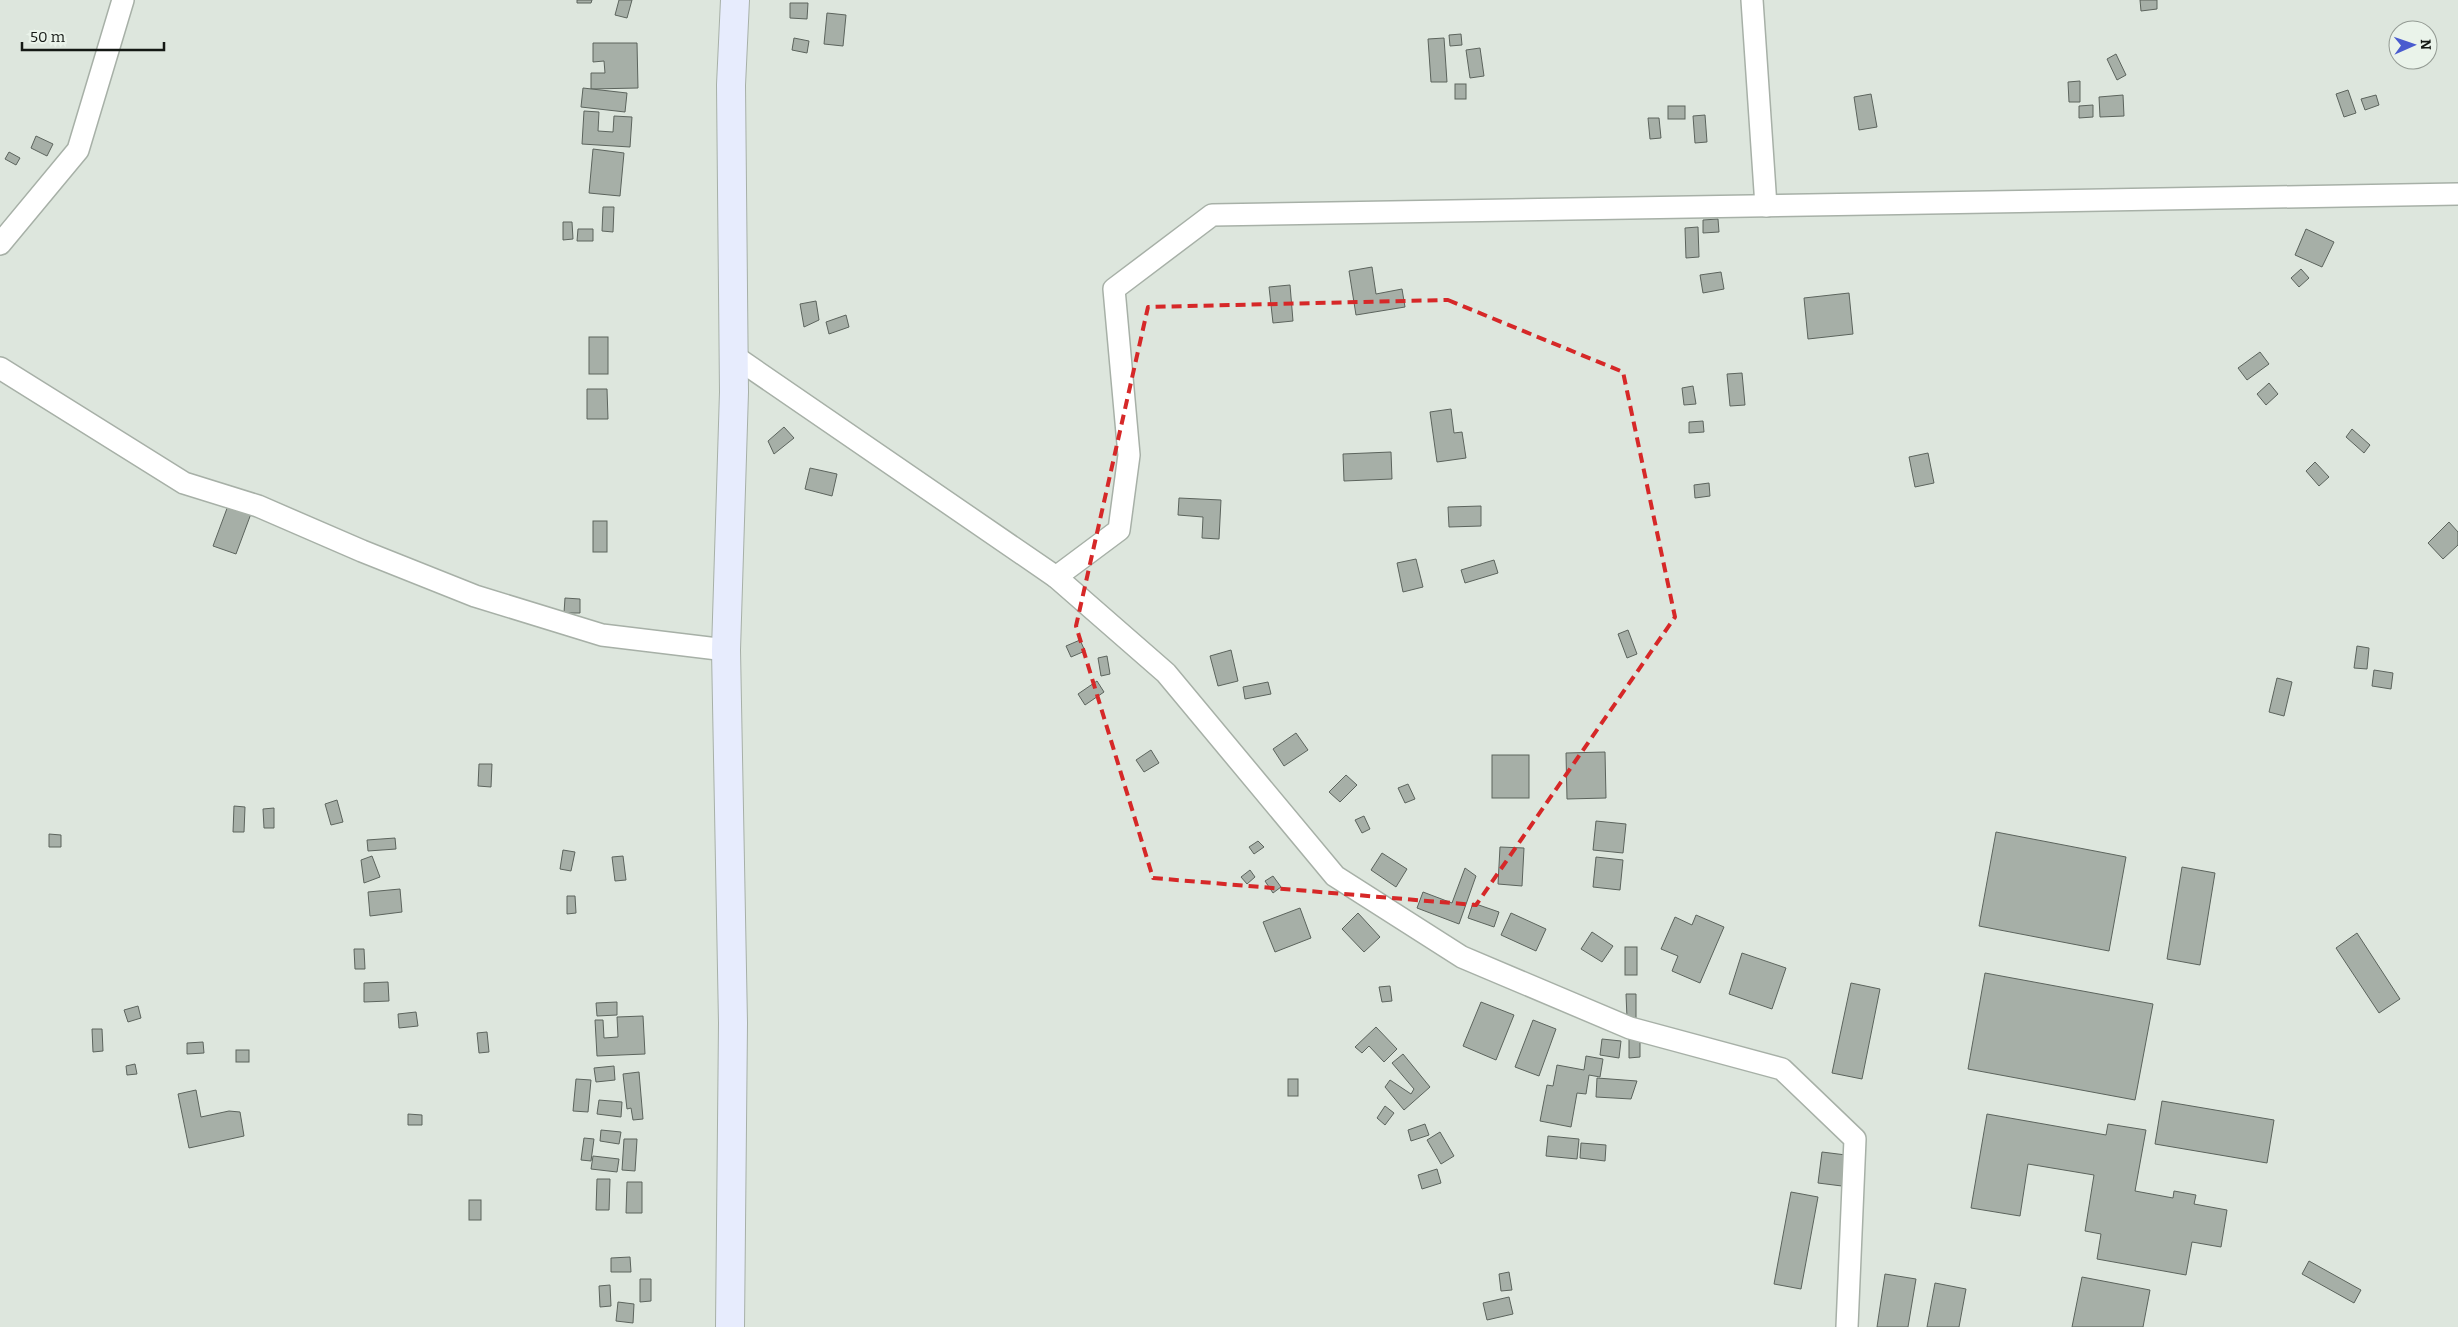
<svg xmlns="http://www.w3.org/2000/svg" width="2458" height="1327" viewBox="0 0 2458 1327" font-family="Bitter,serif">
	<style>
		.building { fill: #a6afa7; stroke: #5c645d }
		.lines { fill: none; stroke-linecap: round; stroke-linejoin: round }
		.street-casing { stroke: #a7b0a7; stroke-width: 24 }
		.secondary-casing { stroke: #a7b0a7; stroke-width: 30 }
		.street { stroke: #fff; stroke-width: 21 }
		.secondary { stroke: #e7ecfd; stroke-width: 28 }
		.marked { fill: none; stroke: #d62828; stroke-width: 4; stroke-dasharray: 10 6; stroke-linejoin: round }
	</style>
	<rect width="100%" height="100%" fill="#dde6dd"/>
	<!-- building -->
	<g class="building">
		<path d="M577,0H592L591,3H577Z"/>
		<path d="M619,0H632L627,18L615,15Z"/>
		<path d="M2140,0H2157V9L2141,11Z"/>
		<path d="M790,3H808L807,19L790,18Z"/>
		<path d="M827,13L846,15L843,46L824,44Z"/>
		<path d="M1461,34L1462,45L1450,46L1449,35Z"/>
		<path d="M794,38L809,41L807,53L792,50Z"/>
		<path d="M1444,38L1447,82H1431L1428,39Z"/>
		<path d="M593,43H637L638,88L591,89V73H605L604,61L593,62Z"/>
		<path d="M1480,48L1484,76L1470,78L1466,50Z"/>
		<path d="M2116,54L2126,75L2117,80L2107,59Z"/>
		<path d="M2080,81V102H2069L2068,82Z"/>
		<rect x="1455" y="84" width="11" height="15"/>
		<path d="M583,88L627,93L625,112L581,107Z"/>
		<path d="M2348,90L2356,113L2344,117L2336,94Z"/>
		<path d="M1871,94L1877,127L1859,130L1854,97Z"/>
		<path d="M2123,95L2124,116L2100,117L2099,97Z"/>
		<path d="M2376,95L2379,105L2365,110L2361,99Z"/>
		<path d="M2093,105V117L2079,118V106Z"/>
		<rect x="1668" y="106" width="17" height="13"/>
		<path d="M584,111L599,112L598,131L613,132L614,116L632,117L630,147L582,144Z"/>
		<path d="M1705,115L1707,142L1695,143L1693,116Z"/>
		<path d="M1648,118H1659L1661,138L1650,139Z"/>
		<path d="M36,136L53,144L47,156L31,148Z"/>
		<path d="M593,149L624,153L620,196L589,193Z"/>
		<path d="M9,152L20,158L16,165L5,159Z"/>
		<path d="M603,207H614L613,232L602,231Z"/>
		<path d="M1718,219L1719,232L1703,233V220Z"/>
		<path d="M563,222H572L573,239L563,240Z"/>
		<path d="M1698,227L1699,257L1686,258L1685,228Z"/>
		<path d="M578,229H593V241H577Z"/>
		<path d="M2306,229L2334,242L2322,267L2295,255Z"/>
		<path d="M1372,267L1376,294L1402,289L1405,307L1356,315L1349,271Z"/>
		<path d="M2301,269L2309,278L2299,287L2291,278Z"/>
		<path d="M1721,272L1724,289L1703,293L1700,275Z"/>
		<path d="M1290,285L1293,321L1273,323L1269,287Z"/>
		<path d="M1849,293L1853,334L1808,339L1804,298Z"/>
		<path d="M816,301L819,320L804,327L800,304Z"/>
		<path d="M846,315L849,327L829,334L826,322Z"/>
		<rect x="589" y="337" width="19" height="37"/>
		<path d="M2260,352L2269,364L2247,380L2238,368Z"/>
		<path d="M1742,373L1745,405L1730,406L1727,374Z"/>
		<path d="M2269,383L2278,394L2266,405L2257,394Z"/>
		<path d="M1693,386L1696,404L1684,405L1682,388Z"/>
		<path d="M587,389H607L608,419H587Z"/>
		<path d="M1451,409L1454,433L1462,432L1466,458L1437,462L1430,412Z"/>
		<path d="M1703,421L1704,432L1689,433V422Z"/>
		<path d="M784,427L794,438L774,454L768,441Z"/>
		<path d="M2352,429L2370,445L2364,453L2346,437Z"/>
		<path d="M1391,452L1392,479L1344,481L1343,454Z"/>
		<path d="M1928,453L1934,483L1915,487L1909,457Z"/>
		<path d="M2315,462L2329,477L2319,486L2306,471Z"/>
		<path d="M810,468L837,474L832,496L805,489Z"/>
		<path d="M1709,483L1710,496L1695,498L1694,485Z"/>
		<path d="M1179,498L1221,500L1219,539L1202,538L1203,517L1178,515Z"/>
		<path d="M229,503L252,511L236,554L213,546Z"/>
		<path d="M1481,506V526L1449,527L1448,507Z"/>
		<rect x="593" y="521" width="14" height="31"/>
		<path d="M2449,522L2458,532V545L2443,559L2428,543Z"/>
		<path d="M1416,559L1423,587L1403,592L1397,563Z"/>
		<path d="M1494,560L1498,573L1465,583L1461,570Z"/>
		<path d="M565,598L580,599V613H564Z"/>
		<path d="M1628,630L1637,654L1627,658L1618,634Z"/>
		<path d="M1080,640L1085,651L1071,657L1066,646Z"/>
		<path d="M2357,646L2369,648L2367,669L2354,668Z"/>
		<path d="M1231,650L1238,681L1218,686L1210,656Z"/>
		<path d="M1107,656L1110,674L1101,676L1098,658Z"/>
		<path d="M2374,670L2393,673L2391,689L2372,686Z"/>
		<path d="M2277,678L2292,682L2284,716L2269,712Z"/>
		<path d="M1097,681L1104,692L1085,705L1078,694Z"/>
		<path d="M1268,682L1271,694L1245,699L1243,687Z"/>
		<path d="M1296,733L1308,750L1284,766L1273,749Z"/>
		<path d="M1151,750L1159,763L1144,772L1136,760Z"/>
		<path d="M1605,752L1606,798L1567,799L1566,753Z"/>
		<rect x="1492" y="755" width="37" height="43"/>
		<path d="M479,764H492L491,787L478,786Z"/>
		<path d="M1346,775L1357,785L1340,802L1329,792Z"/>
		<path d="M1408,784L1415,799L1405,803L1398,788Z"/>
		<path d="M337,800L343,822L331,825L325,804Z"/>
		<path d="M234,806L245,807L244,832H233Z"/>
		<path d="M274,808V828H264L263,809Z"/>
		<path d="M1364,816L1370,829L1362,833L1355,820Z"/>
		<path d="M1596,821L1626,824L1623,853L1593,850Z"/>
		<path d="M1996,832L2126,857L2109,951L1979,926Z"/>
		<path d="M49,834L61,835V847H49Z"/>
		<path d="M395,838L396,849L368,851L367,840Z"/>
		<path d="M1258,841L1264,847L1254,854L1249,847Z"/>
		<path d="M1500,847L1524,848L1522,886L1498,884Z"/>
		<path d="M563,850L575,852L571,871L560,869Z"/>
		<path d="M1382,853L1407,869L1396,887L1371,870Z"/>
		<path d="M372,856L380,877L364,883L361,860Z"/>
		<path d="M623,856L626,880L615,881L612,857Z"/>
		<path d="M1596,857L1623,860L1620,890L1593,887Z"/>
		<path d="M2182,867L2215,873L2200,965L2167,959Z"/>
		<path d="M1465,868L1476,876L1459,924L1417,908L1423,892L1452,903Z"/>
		<path d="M1250,870L1255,877L1247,884L1241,877Z"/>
		<path d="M1273,876L1281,887L1273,893L1265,881Z"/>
		<path d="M400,889L402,912L370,916L368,892Z"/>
		<path d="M567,896H575L576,913L567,914Z"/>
		<path d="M1473,903L1499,912L1494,927L1468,918Z"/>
		<path d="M1300,908L1311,938L1275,952L1263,922Z"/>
		<path d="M1358,913L1380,937L1364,952L1342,929Z"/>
		<path d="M1511,913L1546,929L1536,951L1501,935Z"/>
		<path d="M1696,915L1724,927L1700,983L1672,971L1678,956L1661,949L1675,917L1692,925Z"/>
		<path d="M1592,932L1613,946L1602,962L1581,949Z"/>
		<path d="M2357,933L2400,999L2379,1013L2336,948Z"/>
		<rect x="1625" y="947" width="12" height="28"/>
		<path d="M354,949H364L365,969H355Z"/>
		<path d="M1742,953L1786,968L1772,1009L1729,994Z"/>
		<path d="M1985,973L2153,1004L2135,1100L1968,1069Z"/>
		<path d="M388,982L389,1001L364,1002V983Z"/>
		<path d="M1851,983L1880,989L1862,1079L1832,1073Z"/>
		<path d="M1390,986L1392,1001L1382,1002L1379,987Z"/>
		<path d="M1626,994H1636V1018H1627Z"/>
		<path d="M617,1002V1015L597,1016L596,1003Z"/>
		<path d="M1481,1002L1514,1015L1496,1060L1463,1046Z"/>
		<path d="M138,1006L141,1018L128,1022L124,1010Z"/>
		<path d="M416,1012L418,1026L399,1028L398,1014Z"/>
		<path d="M643,1016L645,1054L597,1056L595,1020H603L604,1038L618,1037L617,1017Z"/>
		<path d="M1533,1020L1556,1029L1539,1076L1515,1067Z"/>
		<path d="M1376,1027L1397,1049L1384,1062L1369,1046L1362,1053L1355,1047Z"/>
		<path d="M92,1029H102L103,1051L93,1052Z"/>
		<path d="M487,1032L489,1052L479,1053L477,1033Z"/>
		<path d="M1640,1038V1057L1629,1058V1039Z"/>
		<path d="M1602,1039L1621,1041L1619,1058L1600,1055Z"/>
		<path d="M203,1042L204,1053L187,1054V1043Z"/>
		<rect x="236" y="1050" width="13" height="12"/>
		<path d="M1403,1054L1430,1087L1404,1110L1385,1087L1390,1080L1411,1094L1414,1089L1392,1063Z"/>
		<path d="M1586,1056L1603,1059L1600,1077L1589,1075L1586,1094L1577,1093L1571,1127L1540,1121L1547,1085L1553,1086L1557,1065L1584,1070Z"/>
		<path d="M135,1064L137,1074L127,1075L126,1066Z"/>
		<path d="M614,1066L615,1080L596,1082L594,1068Z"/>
		<path d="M639,1072L643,1119L633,1120L631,1108L627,1109L623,1074Z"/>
		<path d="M1597,1078L1637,1081L1631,1099L1596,1097Z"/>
		<path d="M576,1079L591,1080L588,1112L573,1111Z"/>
		<rect x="1288" y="1079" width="10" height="17"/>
		<path d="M196,1090L201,1117L229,1111L240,1112L244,1136L189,1148L178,1094Z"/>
		<path d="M599,1100L622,1102L621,1117L597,1114Z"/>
		<path d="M2162,1101L2274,1120L2267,1163L2155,1144Z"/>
		<path d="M1385,1106L1394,1113L1385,1125L1377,1118Z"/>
		<path d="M408,1114L422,1115V1125H408Z"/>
		<path d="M1987,1114L2106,1135L2108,1124L2146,1130L2135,1191L2173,1198L2174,1191L2196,1195L2194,1204L2227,1210L2221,1247L2192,1242L2186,1275L2097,1259L2101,1234L2085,1231L2094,1175L2028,1164L2020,1216L1971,1208Z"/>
		<path d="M1425,1124L1429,1135L1411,1141L1408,1130Z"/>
		<path d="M601,1130L621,1132L619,1144L600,1141Z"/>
		<path d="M1440,1132L1454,1156L1441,1164L1427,1140Z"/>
		<path d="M1548,1136L1579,1139L1577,1159L1546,1156Z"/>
		<path d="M584,1138L594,1139L591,1161L581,1160Z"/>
		<path d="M624,1139H637L635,1171L622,1170Z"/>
		<path d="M1581,1143L1606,1145L1605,1161L1580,1158Z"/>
		<path d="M1822,1152L1846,1155L1842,1186L1818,1183Z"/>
		<path d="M593,1156L619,1159L617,1172L591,1169Z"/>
		<path d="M1437,1169L1441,1183L1422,1189L1418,1175Z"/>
		<path d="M597,1179H610L609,1210H596Z"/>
		<path d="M627,1182H642V1213H626Z"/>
		<path d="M1791,1192L1818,1197L1801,1289L1774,1284Z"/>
		<rect x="469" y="1200" width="12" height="20"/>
		<path d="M630,1257L631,1272H611V1258Z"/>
		<path d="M2309,1261L2361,1290L2354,1303L2302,1274Z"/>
		<path d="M1509,1272L1512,1290L1501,1291L1499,1274Z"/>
		<path d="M1885,1274L1916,1279L1908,1327H1877Z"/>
		<path d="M2082,1277L2150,1290L2143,1327H2072Z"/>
		<path d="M640,1279H651V1301L640,1302Z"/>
		<path d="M1935,1283L1966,1289L1959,1327H1927Z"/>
		<path d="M610,1285L611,1306L600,1307L599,1286Z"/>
		<path d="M1509,1297L1513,1314L1487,1320L1483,1303Z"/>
		<path d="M618,1302L634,1304L633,1323L616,1321Z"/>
	</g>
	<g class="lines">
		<defs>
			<g id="street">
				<path d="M1752,0L1766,206"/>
				<path d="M0,244L78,150L123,0"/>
				<path d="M734,356L1056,577L1119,530L1129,455L1114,289L1212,215L2458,194"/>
				<path d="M0,368L184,483L258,506L362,551L475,596L602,635L726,650"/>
				<path d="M1056,577L1166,673L1335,876L1462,957L1630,1028L1782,1069L1855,1139L1847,1327"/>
			</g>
			<path id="secondary" d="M730,1327L733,1023L726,650L734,392L731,85L735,0"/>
		</defs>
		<!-- street casing -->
		<use href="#street" class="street-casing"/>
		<!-- secondary casing -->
		<use href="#secondary" class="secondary-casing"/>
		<!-- street -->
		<use href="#street" class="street"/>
		<!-- secondary -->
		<use href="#secondary" class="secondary"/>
	</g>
	<!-- marked area -->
	<path class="marked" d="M1448,300L1623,372L1675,617L1476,905L1153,878L1076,626L1148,307Z"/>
	<!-- north arrow -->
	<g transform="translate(2413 45) rotate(88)"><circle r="24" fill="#eaf3ea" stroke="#949b94"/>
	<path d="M0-4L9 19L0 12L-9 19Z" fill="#495bcf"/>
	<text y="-8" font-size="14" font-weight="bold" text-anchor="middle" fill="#141814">N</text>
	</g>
	<!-- scale -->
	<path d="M22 42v8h142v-8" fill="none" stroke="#141814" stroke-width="2.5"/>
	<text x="30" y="42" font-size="15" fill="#141814" stroke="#eaf3ea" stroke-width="4" paint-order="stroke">50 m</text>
</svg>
